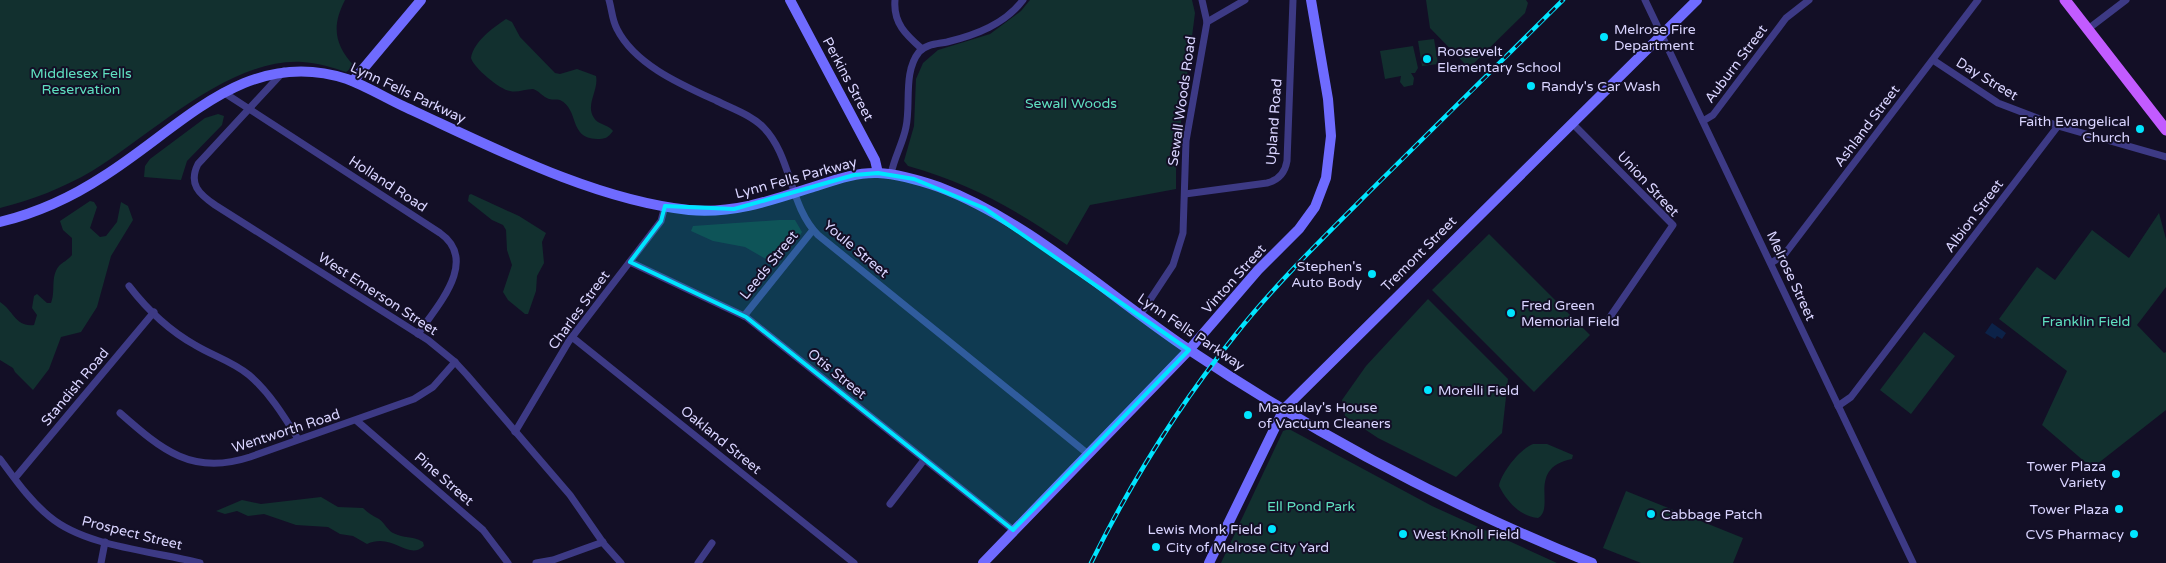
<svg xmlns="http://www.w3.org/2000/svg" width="2166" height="563" viewBox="0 0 2166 563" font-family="'Varela Round',sans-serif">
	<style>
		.green { fill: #12302f }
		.water { fill: #0c2248 }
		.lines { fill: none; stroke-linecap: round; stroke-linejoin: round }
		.street { stroke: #3d3a85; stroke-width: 7 }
		.secondary { stroke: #6f6bff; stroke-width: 10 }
		.primary { stroke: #c25bff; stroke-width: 11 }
		.rail-casing { stroke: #00e5ff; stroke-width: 4.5 }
		.rail { stroke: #130f26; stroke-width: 2.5; stroke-dasharray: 8; stroke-linecap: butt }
		.marked { fill: #00e5ff; fill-opacity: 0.2; stroke: #00e5ff; stroke-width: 4; stroke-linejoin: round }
		.poi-dot { fill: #00e5ff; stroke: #130f26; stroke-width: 2 }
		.labels { text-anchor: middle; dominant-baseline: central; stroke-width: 4; stroke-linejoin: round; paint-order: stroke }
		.poi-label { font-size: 14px; fill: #d9d4ff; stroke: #130f26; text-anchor: start }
		.street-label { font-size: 14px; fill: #d9d4ff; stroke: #130f26 }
		.park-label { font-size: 14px; fill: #5fe0c0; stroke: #130f26 }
	</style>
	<rect width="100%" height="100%" fill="#130f26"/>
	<!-- green -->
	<g class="green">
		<path d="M0,0H345C331,27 335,45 354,66L346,72C332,67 317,63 302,62C228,58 153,134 92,171C63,188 32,200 0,208Z"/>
		<path d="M1030,0H1192L1195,13L1176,161V189L1090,205L1067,245C1015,209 969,183 908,166L904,161L914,126L916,79L923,63L938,50L990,34L1021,11Z"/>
		<path d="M1426,0H1526L1528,3L1525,13L1469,68L1430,28Z"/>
		<path d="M506,19L512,22L520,37L555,73L560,74L577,69L596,76C599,90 585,105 594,118C598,125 608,124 613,131C608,138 605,139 597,139C568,138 580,110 560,100C556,99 553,100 549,99C543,97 538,90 533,89C525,89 517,93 510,91C500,90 473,67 471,58C474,41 493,28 506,19Z"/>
		<path d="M1434,39L1438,64L1422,66L1418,41Z"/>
		<path d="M1413,46L1418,68L1415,73H1411L1414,78L1413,85L1404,87L1400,82L1401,76L1385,79L1380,51Z"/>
		<path d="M218,114L224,116L222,125L187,161L181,180L144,177L145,166L150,159L205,118Z"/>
		<path d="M471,194L519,216L546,233L542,242L544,263L537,276L536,291L528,314H525L508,300L503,292L512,265L507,250L506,230L503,225L492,220L468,201L469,195Z"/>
		<path d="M90,201L94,202L97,207L90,228L100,237L106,236L117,222L121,202L128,206L133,220L111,256L97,307L81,332L61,337L49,369L33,390L15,372L13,368L0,360V302C14,311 15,327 34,325L37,315L32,308L34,296L37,294L47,303H51C56,291 50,277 59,266C63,262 68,260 72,255V238L63,230L60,221Z"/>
		<path d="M2159,213L2166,239V287L2137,325L2164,353L2166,352V410L2092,468L2042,425L2067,371L1999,319L2037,267L2055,280L2092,230L2129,258Z"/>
		<path d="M779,220H795L802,232C798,240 793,240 786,246C780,252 780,259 771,262L745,247L713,241L691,231L693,226Z"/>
		<path d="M1489,234L1590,335L1534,392L1432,290Z"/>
		<path d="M1428,299L1508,379L1502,433L1456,477L1378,438L1345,416L1342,400L1366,366Z"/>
		<path d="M1924,332L1955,356L1911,414L1880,390Z"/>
		<path d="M1289,429L1432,506L1557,563H1221L1283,431Z"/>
		<path d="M1533,444H1547L1573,455L1572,459C1526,468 1556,508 1538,518C1519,516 1507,501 1499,486C1501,473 1520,449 1533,444Z"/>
		<path d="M1626,491L1743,538L1733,563H1641L1603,548Z"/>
		<path d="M321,497L338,507L363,508C368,513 373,516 379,519C385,523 387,530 393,533C405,539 411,535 423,542L424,546C408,561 393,532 367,544L353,536L340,534L328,527L296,525L264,514L248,516L237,511L225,514L216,511L242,500L261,504Z"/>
	</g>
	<!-- water -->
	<path class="water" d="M1992,323L2006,333L2002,339L1997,336L1995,339L1985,333Z"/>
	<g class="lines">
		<!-- street -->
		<g class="street">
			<path d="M609,0C612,10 612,20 617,29C635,65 682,85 717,101C733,109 751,115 763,127C792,156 789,206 818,235L1088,454"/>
			<path d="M895,0C893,23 906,35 922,49"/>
			<path d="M1645,0L1913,563"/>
			<path d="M1207,22L1245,0"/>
			<path d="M2088,29L2126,0"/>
			<path d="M1933,60L1998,103L2058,126"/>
			<path d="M284,71L198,164C188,184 199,194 215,205L428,340L455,362L467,375L570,495L604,544L621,563"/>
			<path d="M223,92L440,233C480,261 436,307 418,334"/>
			<path d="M1703,121L1713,115L1786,18L1809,0"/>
			<path d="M1572,123L1673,225L1610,317"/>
			<path d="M891,174C894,158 903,143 906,127C911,104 903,72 919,52C926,44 937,44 947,42C976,35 1005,24 1023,0"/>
			<path d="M1185,194L1267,183C1279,180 1285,173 1287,161L1293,0"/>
			<path d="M630,262L746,317L1013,530"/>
			<path d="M1771,263L1784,255L1978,0"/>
			<path d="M129,286C146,308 170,331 195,345C213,356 232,361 249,375C269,392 284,416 298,439"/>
			<path d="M1140,315L1173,265L1183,233L1186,141L1207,22L1202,0"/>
			<path d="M744,316L813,230"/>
			<path d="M572,337L854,563"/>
			<path d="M1838,406L1851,397L2058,126L2166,157"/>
			<path d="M120,413C162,450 192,476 250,457L414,399L433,387L455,362"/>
			<path d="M357,421L483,530L508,563"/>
			<path d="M515,432L569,341L661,221L665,206"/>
			<path d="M0,459C15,479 30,501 50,517C86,547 154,551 200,563"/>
			<path d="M15,478L154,312"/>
			<path d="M890,504L924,460"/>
			<path d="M101,563L105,542"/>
			<path d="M536,563L553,560L603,542"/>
			<path d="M698,563L712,543"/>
		</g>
		<!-- secondary -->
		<g class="secondary">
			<path d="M790,0L875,160L878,173"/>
			<path d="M353,81L421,0"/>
			<path d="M0,222C37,213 72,197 104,176C182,127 246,46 347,79C366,86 384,97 403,106C490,146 593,200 689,210C732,214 770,201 810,188C832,181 855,172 878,173C899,174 919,180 939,187C1027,220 1109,296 1188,349C1315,434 1450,506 1592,563"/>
			<path d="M983,563L1189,350L1258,270L1299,229L1315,207L1326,178L1331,136L1328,99L1311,0"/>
			<path d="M1209,563L1284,409L1697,0"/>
		</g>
		<!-- primary -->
		<path class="primary" d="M2065,0L2166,130"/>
		<defs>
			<path id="rail" d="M1091,563C1131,482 1179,405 1236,334C1279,280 1329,232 1378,183C1440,122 1502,61 1563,0"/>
		</defs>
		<!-- rail casing -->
		<use href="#rail" class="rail-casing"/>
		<!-- rail -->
		<use href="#rail" class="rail"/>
	</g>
	<!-- marked area -->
	<path class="marked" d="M878,173L914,179L984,208L1189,350L1013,530L746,317L630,262L661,221L665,206L734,209L854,175Z"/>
	<!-- markers -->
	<g class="poi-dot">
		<circle cx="1604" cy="37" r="5"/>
		<circle cx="1427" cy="59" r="5"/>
		<circle cx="1531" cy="86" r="5"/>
		<circle cx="2140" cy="129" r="5"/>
		<circle cx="1372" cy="274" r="5"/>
		<circle cx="1511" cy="313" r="5"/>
		<circle cx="1428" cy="390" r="5"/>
		<circle cx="1248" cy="415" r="5"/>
		<circle cx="2116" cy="474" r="5"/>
		<circle cx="2119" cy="509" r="5"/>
		<circle cx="1651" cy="514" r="5"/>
		<circle cx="1272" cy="529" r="5"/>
		<circle cx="1403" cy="534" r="5"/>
		<circle cx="2134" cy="534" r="5"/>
		<circle cx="1156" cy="547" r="5"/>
	</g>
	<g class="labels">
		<!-- poi labels -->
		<g class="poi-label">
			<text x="1614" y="29">Melrose Fire<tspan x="1614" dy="16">Department</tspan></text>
			<text x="1437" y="51">Roosevelt<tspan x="1437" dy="16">Elementary School</tspan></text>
			<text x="1541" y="86">Randy's Car Wash</text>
			<text x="2130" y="121" text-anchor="end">Faith Evangelical<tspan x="2130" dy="16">Church</tspan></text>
			<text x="1362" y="266" text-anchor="end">Stephen's<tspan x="1362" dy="16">Auto Body</tspan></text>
			<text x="1521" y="305">Fred Green<tspan x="1521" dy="16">Memorial Field</tspan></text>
			<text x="1438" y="390">Morelli Field</text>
			<text x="1258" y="407">Macaulay's House<tspan x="1258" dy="16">of Vacuum Cleaners</tspan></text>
			<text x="2106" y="466" text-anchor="end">Tower Plaza<tspan x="2106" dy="16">Variety</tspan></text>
			<text x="2109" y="509" text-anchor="end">Tower Plaza</text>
			<text x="1661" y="514">Cabbage Patch</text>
			<text x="1262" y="529" text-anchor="end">Lewis Monk Field</text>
			<text x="1413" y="534">West Knoll Field</text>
			<text x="2124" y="534" text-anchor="end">CVS Pharmacy</text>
			<text x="1166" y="547">City of Melrose City Yard</text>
		</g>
		<!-- street labels -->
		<g class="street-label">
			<text transform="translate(1736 64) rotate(-53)">Auburn Street</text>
			<text transform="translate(848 79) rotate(62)">Perkins Street</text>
			<text transform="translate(1987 79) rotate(31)">Day Street</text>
			<text transform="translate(408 93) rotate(25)">Lynn Fells Parkway</text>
			<text transform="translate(1182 101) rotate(-82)">Sewall Woods Road</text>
			<text transform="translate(1274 122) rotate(-86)">Upland Road</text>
			<text transform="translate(1867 126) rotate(-53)">Ashland Street</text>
			<text transform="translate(796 178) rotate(-15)">Lynn Fells Parkway</text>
			<text transform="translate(388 184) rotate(33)">Holland Road</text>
			<text transform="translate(1648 184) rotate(47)">Union Street</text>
			<text transform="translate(1974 216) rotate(-53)">Albion Street</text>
			<text transform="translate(856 249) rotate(40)">Youle Street</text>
			<text transform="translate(1419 254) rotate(-45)">Tremont Street</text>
			<text transform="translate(769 265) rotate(-51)">Leeds Street</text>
			<text transform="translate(1791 276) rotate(65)">Melrose Street</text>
			<text transform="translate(1234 279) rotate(-48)">Vinton Street</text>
			<text transform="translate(378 294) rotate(33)">West Emerson Street</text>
			<text transform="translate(579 310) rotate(-54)">Charles Street</text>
			<text transform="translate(1191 332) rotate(34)">Lynn Fells Parkway</text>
			<text transform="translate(837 374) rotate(39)">Otis Street</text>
			<text transform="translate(75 387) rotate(-50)">Standish Road</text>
			<text transform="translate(286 431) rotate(-18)">Wentworth Road</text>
			<text transform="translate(721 440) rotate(39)">Oakland Street</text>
			<text transform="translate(444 479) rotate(41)">Pine Street</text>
			<text transform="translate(132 533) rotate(14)">Prospect Street</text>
		</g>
		<!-- park labels -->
		<g class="park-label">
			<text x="81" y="73">Middlesex Fells<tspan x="81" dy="16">Reservation</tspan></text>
			<text x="1071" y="103">Sewall Woods</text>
			<text x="2086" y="321">Franklin Field</text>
			<text x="1311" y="506">Ell Pond Park</text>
		</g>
	</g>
</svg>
